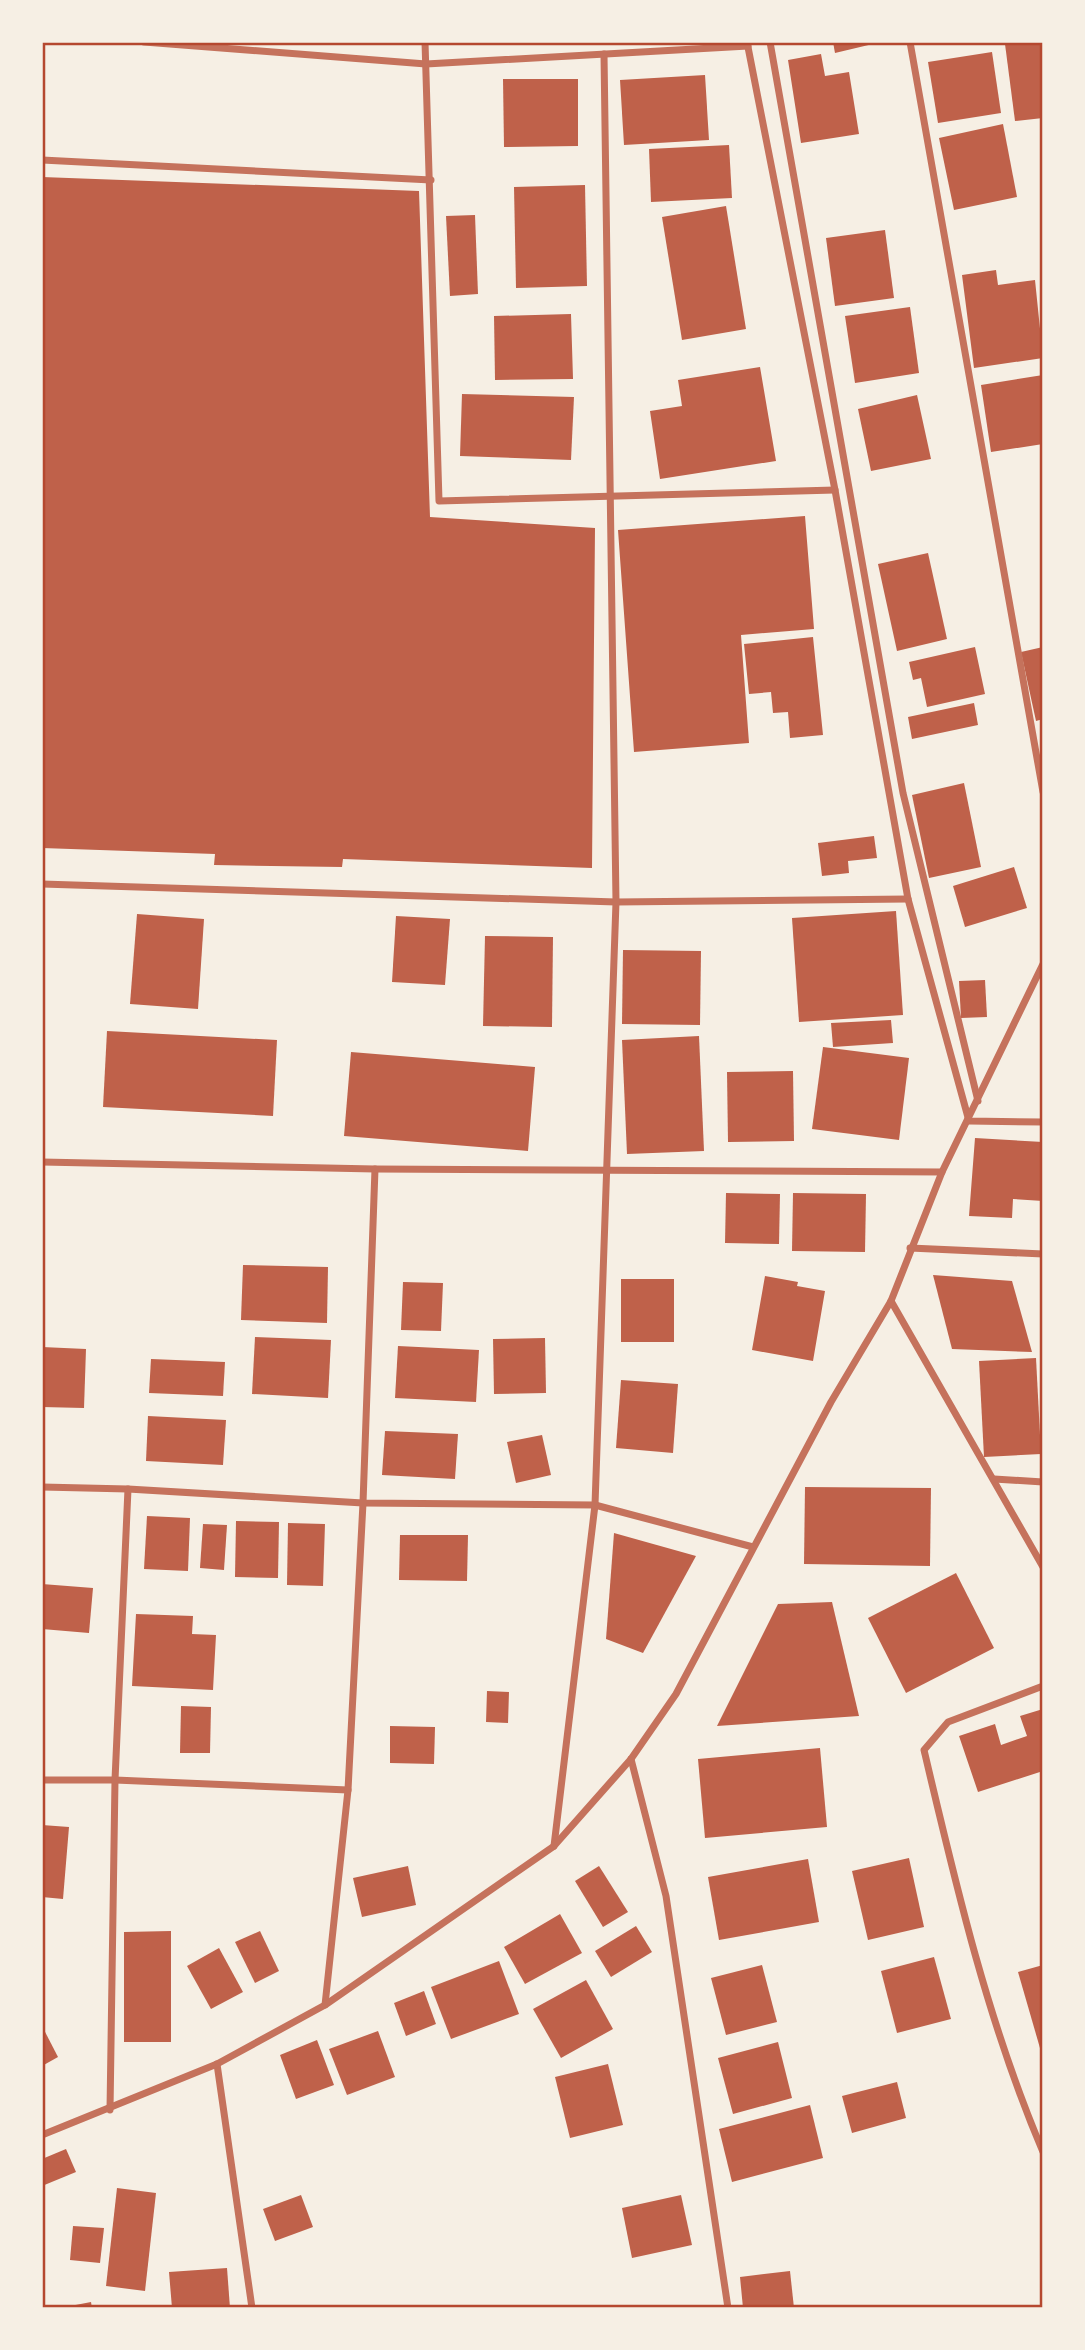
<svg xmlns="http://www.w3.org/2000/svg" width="1085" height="2350" viewBox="0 0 1085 2350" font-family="Merriweather,serif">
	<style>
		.building { fill: #bf614a }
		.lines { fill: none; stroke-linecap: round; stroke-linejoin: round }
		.minor { stroke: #c5725c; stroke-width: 7 }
		.neatline { fill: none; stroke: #b5482f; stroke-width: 2.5 }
	</style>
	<rect width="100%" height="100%" fill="#f6efe4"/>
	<!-- building -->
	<g class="building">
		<path d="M833,42H877V43L835,53Z"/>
		<path d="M1022,42H1043V118L1015,121L1005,44Z"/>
		<path d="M992,52L1001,113L938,123L928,62Z"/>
		<path d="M821,54L825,76L849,72L859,134L801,143L788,60Z"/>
		<path d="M705,75L709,140L624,145L620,80Z"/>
		<path d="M503,79H578V146L504,147Z"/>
		<path d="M1003,124L1017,197L954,210L939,138Z"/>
		<path d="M729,145L732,198L651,202L649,149Z"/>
		<path d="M42,177L419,191L430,517L595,528L592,868L343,859L342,867L214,865L215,854L42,848Z"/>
		<path d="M585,185L587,286L516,288L514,187Z"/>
		<path d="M726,206L746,329L682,340L662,217Z"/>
		<path d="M475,215L478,294L450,296L446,216Z"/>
		<path d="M885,230L894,298L835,306L826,238Z"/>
		<path d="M996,270L998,285L1035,280L1043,358L974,368L962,275Z"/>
		<path d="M910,307L919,373L855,383L845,316Z"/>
		<path d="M571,314L573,379L495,380L494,316Z"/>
		<path d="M760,367L776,461L660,479L650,411L682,406L678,380Z"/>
		<path d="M1043,375V444L991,452L981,385Z"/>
		<path d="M462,394L574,397L571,460L460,456Z"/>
		<path d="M917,395L931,459L871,471L858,409Z"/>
		<path d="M805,516L814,629L741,635L749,743L634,752L618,530Z"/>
		<path d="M928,553L947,639L897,651L878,564Z"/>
		<path d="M813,637L823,735L790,738L788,712L773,713L771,692L749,694L744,644Z"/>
		<path d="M975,647L985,694L927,707L921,678L913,680L909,662Z"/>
		<path d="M1043,647V719L1036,721L1021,652Z"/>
		<path d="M974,703L978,725L912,739L908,717Z"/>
		<path d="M964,783L981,867L929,878L912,795Z"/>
		<path d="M874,836L877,858L848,861L849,873L822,876L818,843Z"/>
		<path d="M1014,867L1027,908L965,927L953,886Z"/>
		<path d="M896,911L903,1015L799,1022L792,918Z"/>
		<path d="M137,914L204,919L198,1009L130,1004Z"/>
		<path d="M396,916L450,919L445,985L392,982Z"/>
		<path d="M485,936L553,937L552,1027L483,1026Z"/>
		<path d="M623,950L701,951L700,1025L622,1024Z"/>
		<path d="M985,980L987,1017L961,1018L959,981Z"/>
		<path d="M891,1020L893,1043L833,1047L831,1023Z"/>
		<path d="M107,1031L277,1040L273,1116L103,1107Z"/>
		<path d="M699,1036L704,1151L627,1154L622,1040Z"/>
		<path d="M823,1047L909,1058L899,1140L812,1129Z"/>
		<path d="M351,1052L535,1067L528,1151L344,1136Z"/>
		<path d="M793,1071L794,1141L728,1142L727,1072Z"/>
		<path d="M975,1138L1043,1142V1201L1013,1199L1012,1218L969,1216Z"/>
		<path d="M726,1193L780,1194L779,1244L725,1243Z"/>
		<path d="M793,1193L866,1194L865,1252L792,1251Z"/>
		<path d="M243,1265L328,1267L327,1323L241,1320Z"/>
		<path d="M933,1275L1012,1281L1032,1352L952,1349Z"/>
		<path d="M765,1276L798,1282L797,1286L825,1291L813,1361L752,1350Z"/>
		<rect x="621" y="1279" width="53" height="63"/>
		<path d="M403,1282L443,1283L441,1331L401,1330Z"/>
		<path d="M255,1337L331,1340L328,1398L252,1394Z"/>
		<path d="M545,1338L546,1393L494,1394L493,1339Z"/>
		<path d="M398,1346L479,1350L476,1402L395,1398Z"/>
		<path d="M42,1347L86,1349L84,1408L42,1407Z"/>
		<path d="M1036,1358L1041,1454L984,1457L979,1361Z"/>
		<path d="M151,1359L225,1362L223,1396L149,1393Z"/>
		<path d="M621,1380L678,1384L673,1453L616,1448Z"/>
		<path d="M148,1416L226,1420L223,1465L146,1461Z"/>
		<path d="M385,1431L458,1434L455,1479L382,1475Z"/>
		<path d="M542,1435L551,1475L516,1483L507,1442Z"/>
		<path d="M805,1487L931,1488L930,1566L804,1564Z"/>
		<path d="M147,1516L190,1518L188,1571L144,1569Z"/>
		<path d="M236,1521L279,1522L278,1578L235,1577Z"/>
		<path d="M288,1523L325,1524L323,1586L287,1585Z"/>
		<path d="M203,1524L227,1525L224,1570L200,1568Z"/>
		<path d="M614,1533L696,1556L643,1653L606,1639Z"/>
		<path d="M400,1535H468L467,1581L399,1580Z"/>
		<path d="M956,1573L994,1648L906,1693L868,1618Z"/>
		<path d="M42,1584L93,1588L89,1633L42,1629Z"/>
		<path d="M832,1602L859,1716L717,1726L778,1604Z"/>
		<path d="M136,1614L193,1616L192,1634L216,1635L213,1690L132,1686Z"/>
		<path d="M487,1691L509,1692L508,1723L486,1722Z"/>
		<path d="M181,1706L211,1707L210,1753H180Z"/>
		<path d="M1043,1709V1771L978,1792L959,1736L995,1724L1001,1745L1027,1736L1020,1716Z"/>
		<path d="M390,1726L435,1727L434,1764L390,1763Z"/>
		<path d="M820,1748L827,1827L705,1838L698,1759Z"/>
		<path d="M42,1825L69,1827L63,1899L42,1897Z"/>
		<path d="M909,1858L924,1927L868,1940L852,1871Z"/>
		<path d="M808,1859L819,1922L719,1940L708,1877Z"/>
		<path d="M408,1866L416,1905L362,1917L353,1878Z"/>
		<path d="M599,1866L628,1912L603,1927L575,1881Z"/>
		<path d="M560,1914L582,1953L525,1984L504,1947Z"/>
		<path d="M636,1926L652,1952L611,1977L595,1951Z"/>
		<path d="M171,1931V2042H124V1932Z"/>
		<path d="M260,1931L279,1971L255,1983L235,1942Z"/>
		<path d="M219,1948L243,1992L211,2009L187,1966Z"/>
		<path d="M934,1957L951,2019L897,2033L881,1971Z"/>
		<path d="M499,1961L519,2014L451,2039L431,1987Z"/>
		<path d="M762,1965L777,2022L726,2035L711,1978Z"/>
		<path d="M1043,1965V2055H1042L1018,1972Z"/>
		<path d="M586,1980L613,2029L561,2058L533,2009Z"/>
		<path d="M424,1991L436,2024L406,2036L394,2003Z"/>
		<path d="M42,2026L58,2057L42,2066Z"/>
		<path d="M378,2031L395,2077L347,2095L329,2049Z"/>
		<path d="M317,2040L334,2085L296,2099L280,2055Z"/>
		<path d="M778,2042L792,2098L733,2114L718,2058Z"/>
		<path d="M608,2064L623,2125L570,2138L555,2077Z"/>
		<path d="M897,2082L906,2118L852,2133L842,2096Z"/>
		<path d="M810,2105L823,2158L732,2182L719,2129Z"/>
		<path d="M66,2149L76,2172L42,2186V2159Z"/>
		<path d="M117,2188L156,2193L145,2291L106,2286Z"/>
		<path d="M301,2195L313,2227L275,2241L263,2209Z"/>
		<path d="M681,2195L692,2245L632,2258L622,2208Z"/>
		<path d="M73,2226L104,2228L100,2263L70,2260Z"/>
		<path d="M227,2268L230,2308H172L169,2272Z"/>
		<path d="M790,2271L794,2308H743L740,2277Z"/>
		<path d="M91,2302L92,2308H65V2307Z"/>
	</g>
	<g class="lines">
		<!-- minor -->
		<g class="minor">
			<path d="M144,42L426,64L748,46"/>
			<path d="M425,42L439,501L835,490"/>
			<path d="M747,42L835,490L908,899L969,1121L1043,1122"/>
			<path d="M770,42L903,793L978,1101"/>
			<path d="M910,42L1043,792"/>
			<path d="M42,160L431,180"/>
			<path d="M42,884L616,902L908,899"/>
			<path d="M42,1162L375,1169L942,1172"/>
			<path d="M910,1248L1043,1254"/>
			<path d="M891,1301L1043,1567"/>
			<path d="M994,1479L1043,1482"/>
			<path d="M42,1487L128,1489L363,1503L595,1505L753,1547"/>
			<path d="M1043,1686L948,1722L924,1750C956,1886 988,2023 1043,2152"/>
			<path d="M631,1759L666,1896L728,2308"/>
			<path d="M42,1780H115L348,1790"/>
			<path d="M554,1846L595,1505L616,902L604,54"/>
			<path d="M325,2005L348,1790L363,1503L375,1169"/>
			<path d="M217,2064L252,2308"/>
			<path d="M110,2110L115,1780L128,1489"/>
			<path d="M42,2135L217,2064L325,2005L554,1846L631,1759L676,1694L831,1402L891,1301L942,1172L1043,964"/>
		</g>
	</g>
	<!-- border -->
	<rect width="1085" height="2350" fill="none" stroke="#f6efe4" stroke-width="88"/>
	<rect x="44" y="44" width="997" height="2262" class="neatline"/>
</svg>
